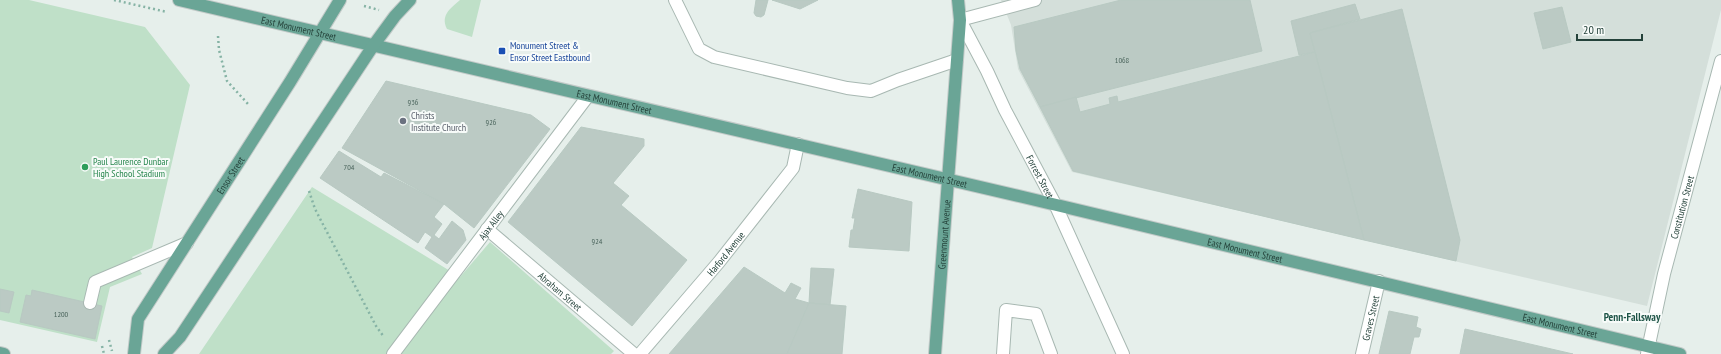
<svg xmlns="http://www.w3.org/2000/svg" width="1721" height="354" viewBox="0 0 1721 354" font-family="'PT Sans Narrow',sans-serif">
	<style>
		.built { fill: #d4dfda }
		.green { fill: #bfe0c8 }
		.building { fill: #bbcac4; stroke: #b8c9c2 }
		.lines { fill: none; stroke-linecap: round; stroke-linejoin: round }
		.lane-casing { stroke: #a8b8b2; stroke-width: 14 }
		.street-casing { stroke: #a8b8b2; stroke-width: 14 }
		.primary-casing { stroke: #c2cac8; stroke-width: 14 }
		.path { stroke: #86b3a5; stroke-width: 2.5; stroke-dasharray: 2 3; stroke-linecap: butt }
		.lane { stroke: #fff; stroke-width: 12 }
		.street { stroke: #fff; stroke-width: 12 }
		.primary { stroke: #6aa596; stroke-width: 12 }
		.transit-dot { fill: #1a4fb4; stroke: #f7fbf9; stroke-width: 1.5 }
		.worship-dot { fill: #6b7280; stroke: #f7fbf9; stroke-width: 1.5 }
		.leisure-dot { fill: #2e9e5b; stroke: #f7fbf9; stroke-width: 1.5 }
		.labels { text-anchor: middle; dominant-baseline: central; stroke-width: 4; stroke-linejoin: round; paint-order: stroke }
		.number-label { font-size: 8px; fill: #4a645c }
		.street-label { font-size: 10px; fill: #24423a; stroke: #f7fbf9 }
		.transit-label { font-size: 10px; fill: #164399; stroke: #f7fbf9; text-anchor: start }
		.worship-label { font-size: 10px; fill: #5b616d; stroke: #f7fbf9; text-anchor: start }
		.leisure-label { font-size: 10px; fill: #27864d; stroke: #f7fbf9; text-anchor: start }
		.neighbourhood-label { font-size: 11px; font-weight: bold; fill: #1f5548; stroke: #f7fbf9 }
	</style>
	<rect width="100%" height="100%" fill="#e6efeb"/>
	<!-- built -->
	<path class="built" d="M1001,0H1721V10L1647,306L1072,172L1018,69L1011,25Z"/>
	<!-- green -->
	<g class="green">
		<path d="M0,0H29L145,27L190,85L152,248L132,257L142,274L110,287L97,342L0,320Z"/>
		<path d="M460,0H481L472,37L447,29C440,15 451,8 460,0Z"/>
		<path d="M312,187L460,277L490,242L614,351L611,354H199Z"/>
	</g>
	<!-- building -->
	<g class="building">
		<path d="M756,0H768L764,15L761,17L756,16L754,13Z"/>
		<path d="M772,0H818L800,9Z"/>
		<path d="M1121,0H1250L1262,51L1040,107L1020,69L1016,51L1014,27Z"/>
		<path d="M1355,4L1360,19L1310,33L1315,52L1299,55L1291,21Z"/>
		<path d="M1562,7L1571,42L1543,49L1534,13Z"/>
		<path d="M1402,9L1460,240L1456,261L1364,240L1310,33Z"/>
		<path d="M1315,52L1364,240L1073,171L1040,107L1076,97L1080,112L1110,104L1109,98L1117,96L1118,102Z"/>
		<path d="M386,81L531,115L550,129L474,228L444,204L342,148Z"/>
		<path d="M581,127L644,139V146L613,183L629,196L621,205L687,260L632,326L508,222Z"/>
		<path d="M339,151L381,177L384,173L444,204L434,217L442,224L434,235L439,239L452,221L463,230L466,240L447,264L425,248L432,237L425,232L418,243L320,178Z"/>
		<path d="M858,189L912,202L909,251L849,247L851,230H853L855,218H852Z"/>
		<path d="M744,267L785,293L791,283L801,288L795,299L809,303L787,354H669Z"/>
		<path d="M811,268L834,269L830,305L809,303Z"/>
		<path d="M0,289L14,292L9,313L0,311Z"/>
		<path d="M32,290L102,306L95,339L20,322L26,295L31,296Z"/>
		<path d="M809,303L846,306L842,354H787Z"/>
		<path d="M1389,311L1418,317L1416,327L1421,329L1419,337H1414L1410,354H1379Z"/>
		<path d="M1465,329L1573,354H1460Z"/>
	</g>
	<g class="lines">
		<defs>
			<g id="lane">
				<path d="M675,0L699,49L714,57L847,88L871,91L898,80L957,60"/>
				<path d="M960,20L1035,0"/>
				<path id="s1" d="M487,229L634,354"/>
				<path d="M90,303L95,282L187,243"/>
				<path id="s2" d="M393,354L588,96"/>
				<path d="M1003,354L1006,310L1036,314L1051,354"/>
			</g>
			<g id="street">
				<path id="s3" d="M960,20L987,71L1005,110L1055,204L1123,354"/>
				<path id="s4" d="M640,354L719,262L793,168L798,144"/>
				<path id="s5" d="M1362,354L1379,281"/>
				<path id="s6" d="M1647,354L1664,274L1721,61"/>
			</g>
			<g id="primary">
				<path id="s7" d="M179,0L1023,197L1680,354"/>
				<path d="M0,353L4,354"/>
				<path id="s8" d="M134,354L138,319L290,82L340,0"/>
				<path d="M164,354L180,337L373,46L395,16L410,0"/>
				<path id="s9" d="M935,354L960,20L958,0"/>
			</g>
		</defs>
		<!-- lane casing -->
		<use href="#lane" class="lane-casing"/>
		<!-- street casing -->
		<use href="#street" class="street-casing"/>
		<!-- primary casing -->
		<use href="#primary" class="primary-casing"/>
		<!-- path -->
		<g class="path">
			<path d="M114,0L167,12"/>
			<path d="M364,6L379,10"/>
			<path d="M218,36L219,50L227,81L248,104"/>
			<path d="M309,191L315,209L376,326L384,337"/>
			<path d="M109,340L112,351"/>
			<path d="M102,346L104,354"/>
		</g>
		<!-- lane -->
		<use href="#lane" class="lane"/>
		<!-- street -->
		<use href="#street" class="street"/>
		<!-- primary -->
		<use href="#primary" class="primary"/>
	</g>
	<!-- markers -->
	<rect class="transit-dot" x="498" y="47" width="8" height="8" rx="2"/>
	<circle class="worship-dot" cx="403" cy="121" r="4"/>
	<circle class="leisure-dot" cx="85" cy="167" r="4"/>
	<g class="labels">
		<!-- number labels -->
		<g class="number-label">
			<text x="1122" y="60">1068</text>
			<text x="413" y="102">936</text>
			<text x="491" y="122">926</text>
			<text x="349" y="167">704</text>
			<text x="597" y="241">924</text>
			<text x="61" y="314">1200</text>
		</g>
		<!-- street labels -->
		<g class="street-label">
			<text stroke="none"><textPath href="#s7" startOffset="123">East Monument Street</textPath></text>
			<text stroke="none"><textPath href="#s7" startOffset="447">East Monument Street</textPath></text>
			<text stroke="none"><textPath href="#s8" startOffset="206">Ensor Street</textPath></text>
			<text stroke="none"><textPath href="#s7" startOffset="771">East Monument Street</textPath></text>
			<text stroke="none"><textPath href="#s3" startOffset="176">Forrest Street</textPath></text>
			<text stroke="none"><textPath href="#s6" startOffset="151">Constitution Street</textPath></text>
			<text stroke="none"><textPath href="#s2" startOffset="162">Ajax Alley</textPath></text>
			<text stroke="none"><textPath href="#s9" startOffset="120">Greenmount Avenue</textPath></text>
			<text stroke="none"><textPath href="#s7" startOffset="1095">East Monument Street</textPath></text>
			<text stroke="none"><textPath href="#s4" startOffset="132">Harford Avenue</textPath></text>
			<text stroke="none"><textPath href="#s1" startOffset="96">Abraham Street</textPath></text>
			<text stroke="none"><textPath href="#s5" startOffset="37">Graves Street</textPath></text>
			<text stroke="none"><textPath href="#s7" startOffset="1419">East Monument Street</textPath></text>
		</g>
		<!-- transit labels -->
		<g class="transit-label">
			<text x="510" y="45">Monument Street &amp;<tspan x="510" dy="12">Ensor Street Eastbound</tspan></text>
		</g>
		<!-- worship labels -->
		<g class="worship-label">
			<text x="411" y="115">Christs<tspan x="411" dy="12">Institute Church</tspan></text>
		</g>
		<!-- leisure labels -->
		<g class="leisure-label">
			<text x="93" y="161">Paul Laurence Dunbar<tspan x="93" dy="12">High School Stadium</tspan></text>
		</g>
		<!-- neighbourhood labels -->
		<g class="neighbourhood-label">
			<text x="1632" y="317">Penn-Fallsway</text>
		</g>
	</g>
	<!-- scale -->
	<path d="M1577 34v6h65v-6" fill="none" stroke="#24423a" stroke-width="2"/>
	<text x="1583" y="34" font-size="12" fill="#24423a" stroke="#f7fbf9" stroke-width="3" paint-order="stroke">20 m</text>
</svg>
